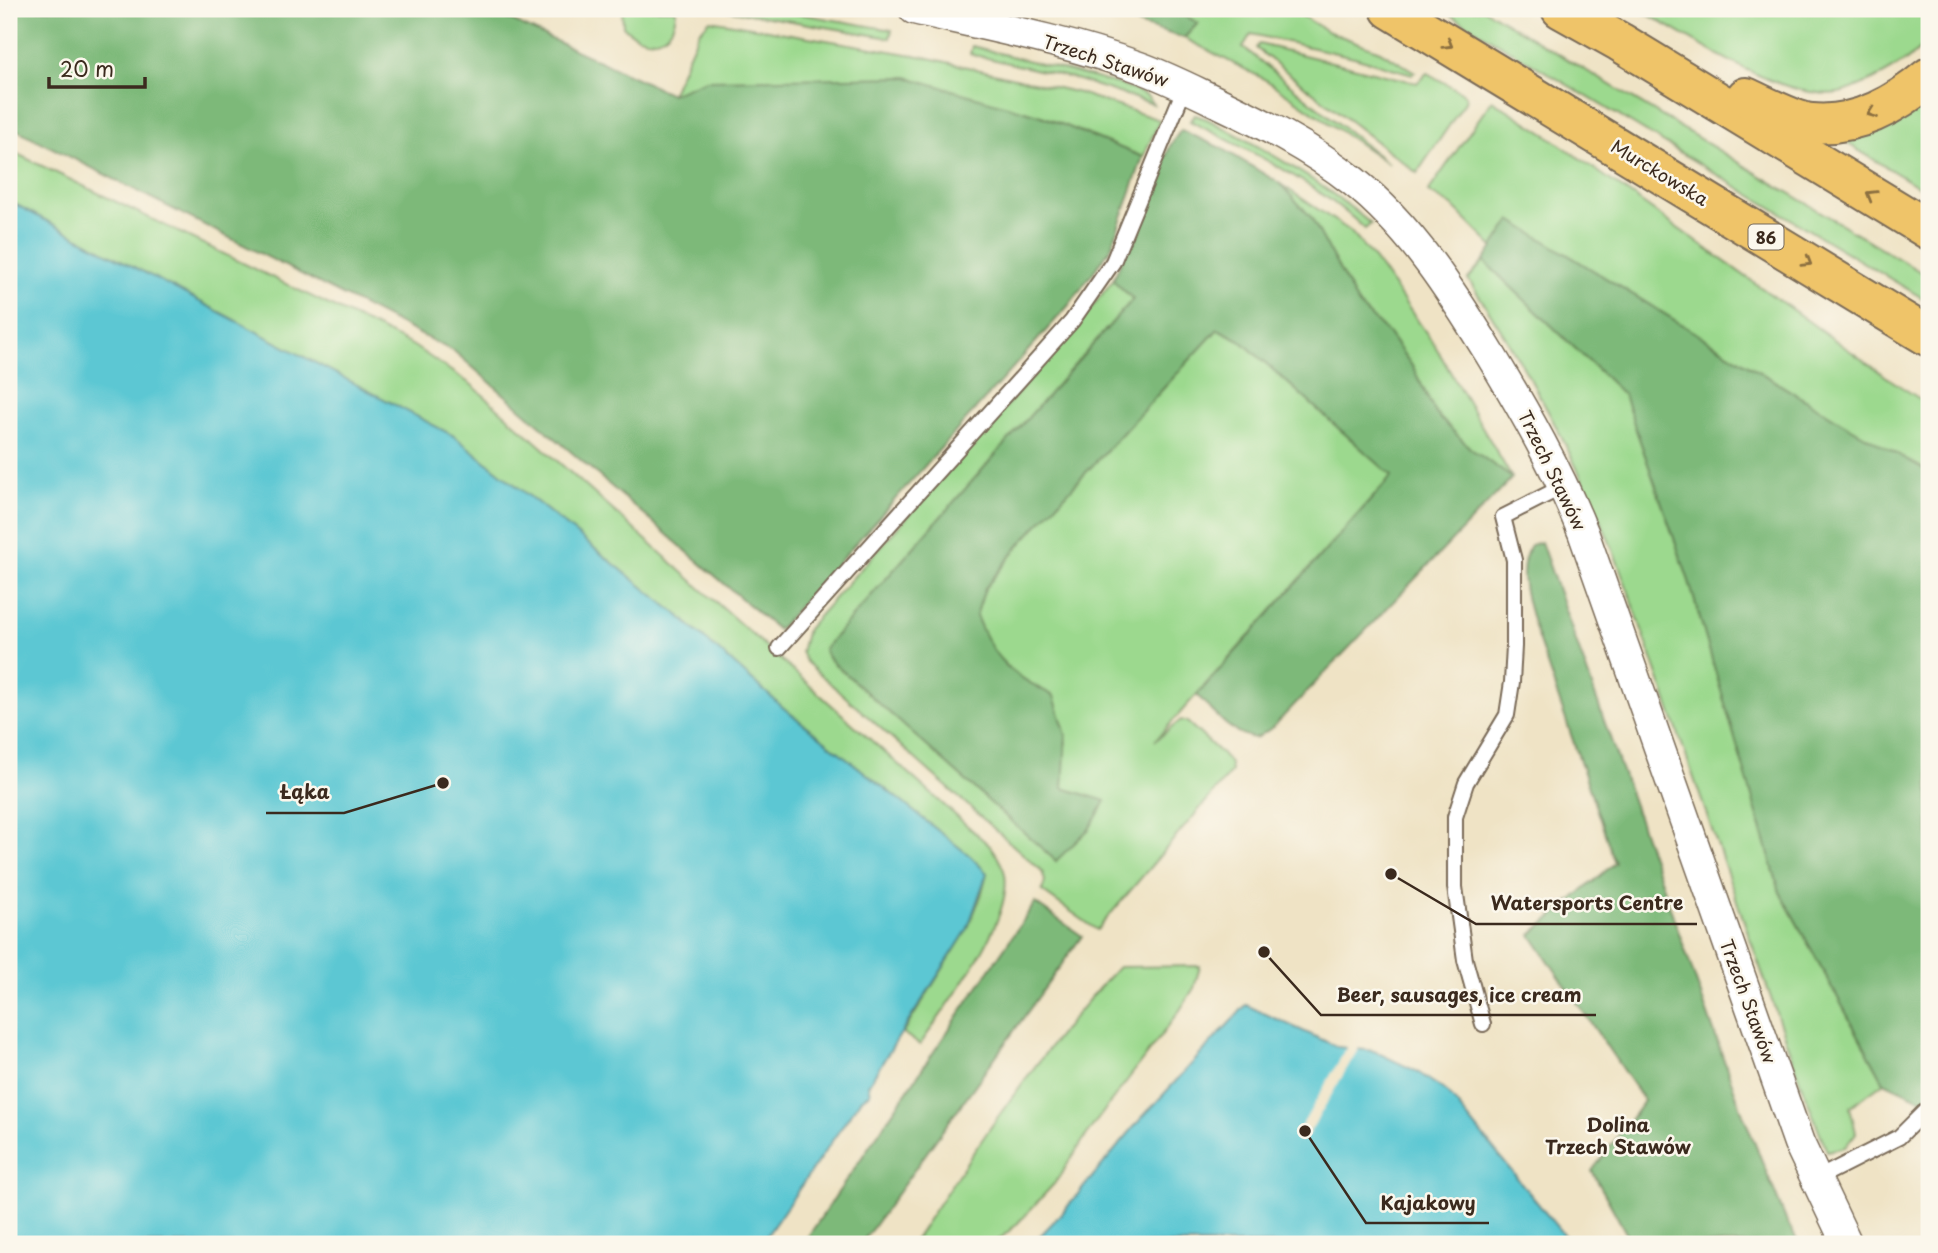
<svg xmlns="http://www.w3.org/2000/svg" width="1938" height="1253" viewBox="0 0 1938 1253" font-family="'Playpen Sans',sans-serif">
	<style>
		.green { fill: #9cd98e; stroke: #6c8256; stroke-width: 2 }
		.forest { fill: #7db979; stroke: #5c724c; stroke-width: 2 }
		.water { fill: #5bc7d3; stroke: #4b7878; stroke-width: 2 }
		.pier { fill: #efe3c5 }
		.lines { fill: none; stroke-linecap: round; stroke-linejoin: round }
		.lane-casing { stroke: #7a6b58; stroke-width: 18 }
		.street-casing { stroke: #7a6b58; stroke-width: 33 }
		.highway-casing { stroke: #7a6b58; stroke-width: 42 }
		.lane { stroke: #fff; stroke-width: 14 }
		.street { stroke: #fff; stroke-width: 30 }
		.highway { stroke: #efc469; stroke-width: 38 }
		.oneway { stroke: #8c6f40 }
		.labels { text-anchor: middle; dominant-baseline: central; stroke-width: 5; stroke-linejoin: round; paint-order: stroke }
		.shield { fill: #fbf7ec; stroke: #75685c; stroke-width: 2 }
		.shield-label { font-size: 16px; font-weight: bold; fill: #3b2a1e }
		.street-label { font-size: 18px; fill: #3b2a1e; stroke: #fbf7ec }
		.neighbourhood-label { font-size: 19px; font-weight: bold; fill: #3b2a1e; stroke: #fbf7ec }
		.leader { fill: none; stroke: #3b2a1e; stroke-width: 2.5 }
		.callout-dot { fill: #3b2a1e; stroke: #fbf7ec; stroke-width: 2.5 }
		.callout-label { font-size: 19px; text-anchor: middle; font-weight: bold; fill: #3b2a1e; stroke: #fbf7ec; stroke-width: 5; stroke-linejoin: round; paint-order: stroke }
	</style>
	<rect width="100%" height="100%" fill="#fbf7ec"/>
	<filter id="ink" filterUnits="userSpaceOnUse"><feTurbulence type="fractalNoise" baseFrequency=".0143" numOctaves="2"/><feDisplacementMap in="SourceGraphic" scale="14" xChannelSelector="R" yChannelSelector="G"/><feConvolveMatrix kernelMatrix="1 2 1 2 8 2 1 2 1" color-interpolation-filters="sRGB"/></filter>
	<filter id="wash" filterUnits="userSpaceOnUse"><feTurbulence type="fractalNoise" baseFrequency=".00686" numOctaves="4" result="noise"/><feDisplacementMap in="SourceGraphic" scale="28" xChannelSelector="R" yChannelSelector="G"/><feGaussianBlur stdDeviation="1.57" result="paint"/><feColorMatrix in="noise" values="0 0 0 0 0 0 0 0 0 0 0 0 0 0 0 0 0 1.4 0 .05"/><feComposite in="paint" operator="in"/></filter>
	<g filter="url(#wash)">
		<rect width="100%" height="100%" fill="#efe3c5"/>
		<!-- green -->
		<g class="green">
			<path d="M622,9H674L676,10C675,43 644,48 623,26Z"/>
			<path d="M721,9H772L892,30L890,38Z"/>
			<path d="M1173,9H1291L1327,31L1380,51L1415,72L1412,74L1354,57L1251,34L1243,47L1389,164L1266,80L1184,38L1198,23Z"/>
			<path d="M1441,9H1484L1929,277V302Z"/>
			<path d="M1638,9H1929V39C1915,56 1893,70 1873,80C1862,84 1850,92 1838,93C1781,101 1688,36 1638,9Z"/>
			<path d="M710,20L925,57L1079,93L1160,120L1143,157L1039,115L671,94L699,32Z"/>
			<path d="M1259,44L1417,83L1427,73L1463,93L1466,96L1465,102L1417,173L1256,48Z"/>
			<path d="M972,46L1118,84L1146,95L1153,104L1072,78L970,54Z"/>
			<path d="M1492,100L1547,135L1891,380L1929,405V472L1846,425L1512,221L1493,247L1452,206L1428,192Z"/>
			<path d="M1929,102V193L1845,142L1882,130Z"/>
			<path d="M1195,115L1207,119C1265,149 1321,181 1371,224L1365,229C1316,182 1250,151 1190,121Z"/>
			<path d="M9,150L412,345L472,385L990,846C996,854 1003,864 1005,874C1013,923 947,1004 920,1045L903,1033L967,930L981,896L987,873L970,856L786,710L679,616L454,436L9,201Z"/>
			<path d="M1279,183L1350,231L1375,260L1434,344L1512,478L1471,449L1436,414L1412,366L1389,334L1359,306L1311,217Z"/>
			<path d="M1484,261L1624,395L1689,581L1780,892L1884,1082L1850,1107L1856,1133L1845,1147L1827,1151L1800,1081L1628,590C1588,479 1534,377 1468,279Z"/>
			<path d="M1113,280L1133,299L824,649L828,658L1056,861L1066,735L1054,697L1019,678L990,649L976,616L985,588L1022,542L1218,329L1240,340L1392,476L1155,741L1181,720L1187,722L1226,758L1230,764L1231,772L1097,930L1042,891L1045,881L1042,871L806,662L801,652L807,629L1075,329Z"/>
			<path d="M1200,966L1194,988L1178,1013L1092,1127L1055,1183L1016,1225L994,1244H912C975,1148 1040,1051 1118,967Z"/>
		</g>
		<!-- forest -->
		<g class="forest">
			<path d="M9,9H486L671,94L706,80L907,77L1039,115L1143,157L1111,248L1068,306L778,630L455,352L9,126Z"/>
			<path d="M1089,9H1173L1198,23L1184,38Z"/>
			<path d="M1181,130L1223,149L1279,183L1311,217L1359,306L1389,334L1412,366L1436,414L1471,449L1512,478L1273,727L1256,738C1230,735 1215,713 1197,695L1392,476L1240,340L1218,329L1022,542L985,588L976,616C995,663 1010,673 1054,696L1066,735L1063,788L1106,801L1089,829L1056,861L828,658L824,649L1133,299L1113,280L1171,144Z"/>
			<path d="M1511,220L1846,425L1929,472V1103L1884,1082L1780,892L1689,581L1624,395L1484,261Z"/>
			<path d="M1541,542L1744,1117L1786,1220L1799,1244H1632L1592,1171L1644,1101L1531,935L1615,863L1534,627C1527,602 1515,568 1531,545Z"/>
			<path d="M1035,903L1082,936L861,1244H803Z"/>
		</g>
		<!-- water -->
		<g class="water">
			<path d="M9,201L454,436L679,616L786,710L970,856L987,873L967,930L868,1085L870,1093L861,1099L761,1244H9Z"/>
			<path d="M1246,1005L1338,1047L1374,1051L1416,1071L1447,1092L1571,1244H1032L1063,1212L1139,1121Z"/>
		</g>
		<!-- pier -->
		<path class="pier" d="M1348,1045L1360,1046L1307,1137L1298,1132Z"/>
	</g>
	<g filter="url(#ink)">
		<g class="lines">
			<defs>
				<g id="lane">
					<path d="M779,648L1072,321L1113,262L1185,87"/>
					<path d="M1483,1024L1465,960L1455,887V817L1466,783L1507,715L1512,682L1514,646V560L1503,517L1564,486"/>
					<path d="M1816,1179L1899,1137L1924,1112"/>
				</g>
				<path id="street" d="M914,9C989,26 1066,41 1139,67C1164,76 1188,88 1211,99C1260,122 1310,147 1353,181C1411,227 1452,292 1490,354C1525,412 1558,470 1583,532L1799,1143L1847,1244"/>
				<g id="highway">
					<path d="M1390,9L1929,337"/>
					<path d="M1561,9L1620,42L1929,230"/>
					<path d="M1746,97C1762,104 1796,122 1812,123C1856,127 1897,104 1929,77"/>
				</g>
			</defs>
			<!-- lane casing -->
			<use href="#lane" class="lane-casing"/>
			<!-- street casing -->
			<use href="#street" class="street-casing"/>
			<!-- highway casing -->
			<use href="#highway" class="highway-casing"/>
			<!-- lane -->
			<use href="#lane" class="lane"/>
			<!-- street -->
			<use href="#street" class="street"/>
			<!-- highway -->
			<use href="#highway" class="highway"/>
		</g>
		<!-- one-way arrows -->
		<defs><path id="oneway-chevron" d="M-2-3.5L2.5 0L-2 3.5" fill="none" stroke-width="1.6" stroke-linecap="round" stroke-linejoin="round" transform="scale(1.75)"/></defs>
		<g class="oneway">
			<use href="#oneway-chevron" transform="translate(1448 44) rotate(31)"/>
			<use href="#oneway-chevron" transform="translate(1872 113) rotate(159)"/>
			<use href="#oneway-chevron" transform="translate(1871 195) rotate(-149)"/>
			<use href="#oneway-chevron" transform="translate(1807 262) rotate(31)"/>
		</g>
	</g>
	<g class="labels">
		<!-- shield labels -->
		<rect class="shield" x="1748.5" y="224.5" width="35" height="25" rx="5"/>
		<g class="shield-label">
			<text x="1766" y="237">86</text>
		</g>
		<!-- street labels -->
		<g class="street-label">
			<text transform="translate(1106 60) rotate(18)">Trzech Stawów</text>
			<text transform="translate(1660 172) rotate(31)">Murckowska</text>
			<text transform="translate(1553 470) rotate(64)">Trzech Stawów</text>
			<text transform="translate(1749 1001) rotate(70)">Trzech Stawów</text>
		</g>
		<!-- neighbourhood labels -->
		<g class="neighbourhood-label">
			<text x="1618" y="1124">Dolina<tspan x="1618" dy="22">Trzech Stawów</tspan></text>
		</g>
	</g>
	<!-- callouts -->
	<path class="leader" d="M443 783L344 813H266M1391 874L1476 924H1697M1264 952L1321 1015H1596M1305 1131L1366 1223H1489"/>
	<g class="callout-dot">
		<circle cx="443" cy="783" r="7"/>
		<circle cx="1391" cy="874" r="7"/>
		<circle cx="1264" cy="952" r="7"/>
		<circle cx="1305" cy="1131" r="7"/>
	</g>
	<g class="callout-label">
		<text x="305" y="799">Łąka</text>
		<text x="1587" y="910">Watersports Centre</text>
		<text x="1459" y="1002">Beer, sausages, ice cream</text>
		<text x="1428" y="1210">Kajakowy</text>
	</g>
	<!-- margin -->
	<rect width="1938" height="1253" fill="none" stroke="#fbf7ec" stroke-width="35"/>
	<!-- scale -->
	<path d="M49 77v10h96v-10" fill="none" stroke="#3b2a1e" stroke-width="3.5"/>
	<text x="60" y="77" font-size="21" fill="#3b2a1e" stroke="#fbf7ec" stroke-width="5" paint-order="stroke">20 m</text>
</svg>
